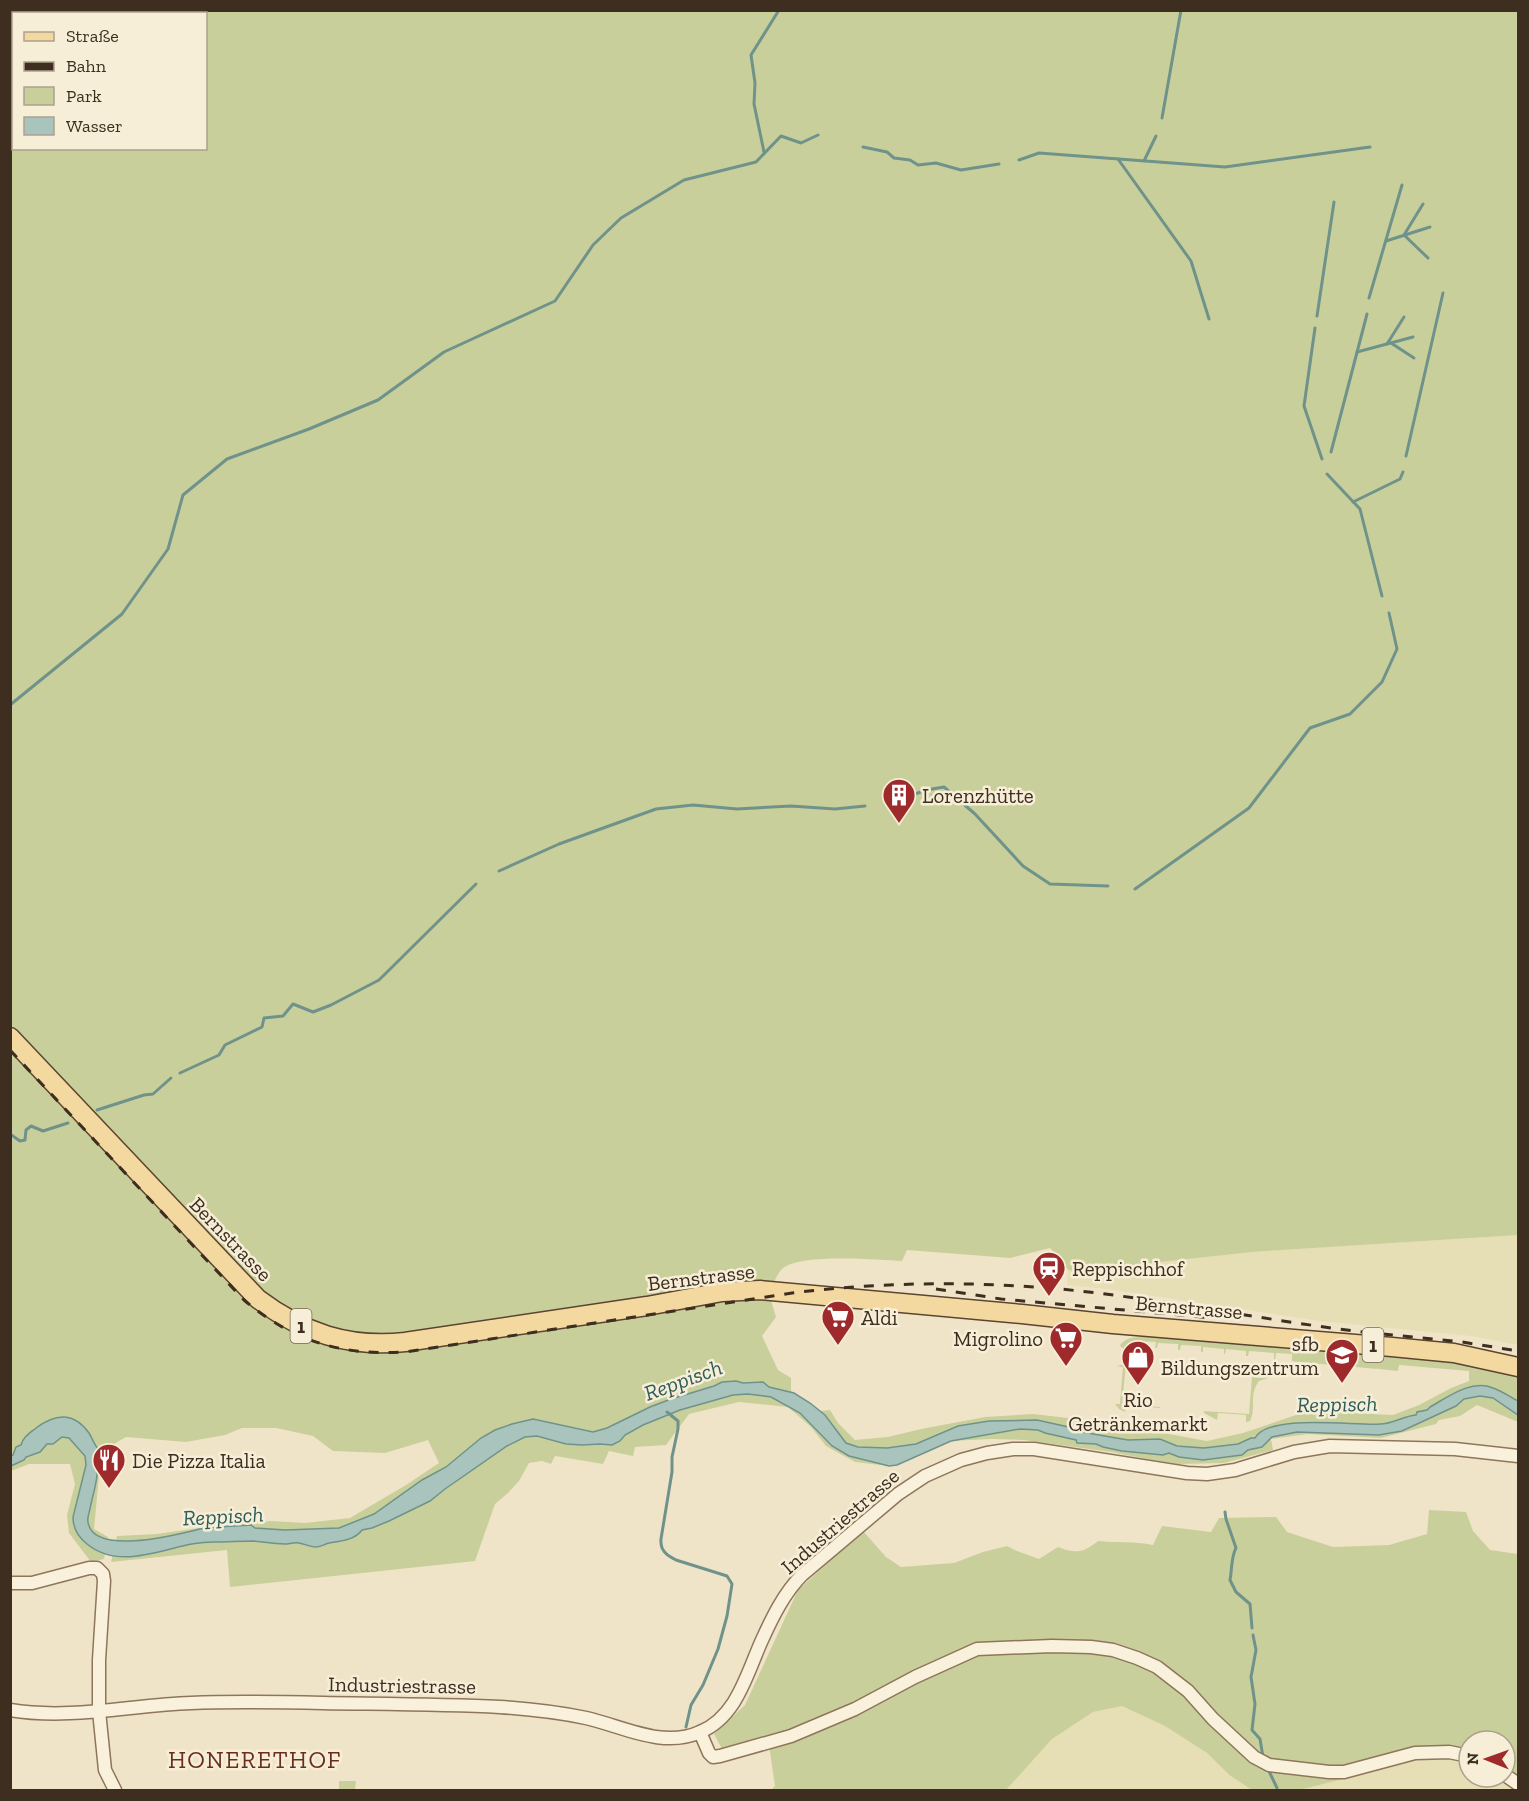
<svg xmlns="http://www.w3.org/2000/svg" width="1529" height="1801" viewBox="0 0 1529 1801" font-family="'Zilla Slab',serif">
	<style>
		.farmland { fill: #e6deb5 }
		.green { fill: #c9cf9b; fill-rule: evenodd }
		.water { fill: #a9c4bc; stroke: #6f938a; stroke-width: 1.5 }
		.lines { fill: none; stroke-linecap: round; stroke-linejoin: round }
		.stream { stroke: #6f938a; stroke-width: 3 }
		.street-casing { stroke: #8d765c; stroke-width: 15 }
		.primary-casing { stroke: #5b4430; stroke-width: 21 }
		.street { stroke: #faf1dc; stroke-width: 12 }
		.primary { stroke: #f3d9a0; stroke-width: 18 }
		.rail { stroke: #3d2e20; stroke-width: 3; stroke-dasharray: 10 10; stroke-linecap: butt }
		.labels { text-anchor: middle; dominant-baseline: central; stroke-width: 5; stroke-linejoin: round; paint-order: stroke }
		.shield { fill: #f7eed8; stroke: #756857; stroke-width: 1.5 }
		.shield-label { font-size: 20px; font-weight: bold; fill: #3d2e20 }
		.poi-label { font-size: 21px; fill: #3d2e20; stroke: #f7eed8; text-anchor: start }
		.street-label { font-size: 21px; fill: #3d2e20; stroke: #f7eed8 }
		.water-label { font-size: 22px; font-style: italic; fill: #2f5d5a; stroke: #f7eed8 }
		.quarter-label { font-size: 24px; letter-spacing: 1.5px; fill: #6b2e1e; stroke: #f7eed8 }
	</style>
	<rect width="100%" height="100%" fill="#f0e4c8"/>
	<!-- farmland -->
	<g class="farmland">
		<path d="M1518,1235V1345L1471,1336L1320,1321L1107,1289L1067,1285L1068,1270L1078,1271L1252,1252Z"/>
		<path d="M1122,1706L1165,1726L1207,1753L1228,1775L1252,1790H1006L1052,1739L1093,1712Z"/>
		<path d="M1437,1754L1469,1763V1777H1501L1518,1790H1299L1364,1774L1414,1755Z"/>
	</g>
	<!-- green -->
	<g class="green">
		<path d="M11,11H1518V1235L1252,1252L1078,1271L1068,1270L1062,1260L1050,1248L1010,1258L907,1250L902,1261C876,1260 801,1253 782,1269C776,1275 773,1286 769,1294L776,1317L762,1336L778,1370L791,1378V1391L820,1411L830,1410L838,1423L855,1440L888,1437L921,1429L985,1417L1033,1414L1104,1422L1207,1441L1243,1433L1302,1413L1330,1412L1393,1415L1419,1405L1451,1388L1469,1381V1371L1399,1365L1398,1371L1379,1369L1378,1368L1377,1369L1345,1366L1344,1365L1343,1366L1300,1362L1299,1361V1362L1292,1361V1354L1276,1353L1275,1360H1274V1353L1249,1351L1248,1356H1246V1351L1226,1349L1225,1354H1224V1349L1203,1347V1352H1201V1346L1181,1345L1180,1350H1178V1344L1158,1343L1157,1348H1155L1156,1342L1135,1341L1132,1348L1127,1347V1351L1121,1347L1120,1345C1127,1337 1134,1337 1143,1337L1243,1341L1436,1358L1518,1373V1422L1477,1405L1460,1416L1439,1420L1436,1424L1381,1438L1308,1434L1271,1439L1273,1450L1224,1463L1178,1464L1152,1460L1111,1452L1024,1440L991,1439L951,1441L907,1458L880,1465L855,1462L826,1446L811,1427L788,1407L739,1402L689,1414L666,1445L635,1447L633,1456L609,1451L603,1464L555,1456L551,1464L542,1461L529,1463L519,1481L508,1493L495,1504L475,1561L230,1587L227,1550L111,1562L117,1536L157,1534L199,1528L271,1521L305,1523L350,1518L406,1485L439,1463L428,1440L385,1453L333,1451L313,1436L276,1428H242L225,1435L186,1442L126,1437L105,1449L99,1476L94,1529L108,1537L104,1559L91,1562L69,1533L67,1515L75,1484L70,1464H29L11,1471ZM14,14H206V148H14Z"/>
		<path d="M1126,1364L1122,1404L1160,1407V1408L1126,1405L1125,1412L1119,1409L1115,1404H1120L1123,1367L1116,1366Z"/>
		<path d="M1266,1370L1269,1373L1268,1378L1259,1381C1248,1396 1257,1407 1250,1421L1246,1422V1415L1218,1413L1217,1420L1204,1413V1411L1249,1414L1252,1377L1265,1378Z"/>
		<path d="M1429,1510L1466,1512L1473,1531L1490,1550L1518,1554V1778L1505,1773V1741H1469V1763L1437,1754L1414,1755L1364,1774L1299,1790H1252L1229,1775L1207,1753L1165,1726L1122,1706L1093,1712L1052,1739L1006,1790H771L775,1786L769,1745L722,1749L714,1734L745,1705L798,1590L863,1531L886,1557L901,1567L954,1563L983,1552L1007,1546L1017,1551L1039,1559L1058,1547C1076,1554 1083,1553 1098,1541C1117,1543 1134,1541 1153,1545L1162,1526L1211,1532L1219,1518L1276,1517L1287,1532L1333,1547L1389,1545L1427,1534Z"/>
		<path d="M339,1781H356L355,1790H339Z"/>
	</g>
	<!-- water -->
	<path class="water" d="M736,1381L743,1383L763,1382L769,1387L794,1393L810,1403L825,1415L846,1443L858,1447L887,1448L916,1444L958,1426L989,1421L1037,1420L1073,1428L1076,1431L1128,1440L1160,1439L1177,1446L1204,1448L1238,1444L1251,1438H1255C1269,1413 1355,1426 1380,1424C1393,1424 1403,1416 1416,1415L1417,1412L1427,1410L1430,1407C1448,1397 1471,1379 1493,1388C1502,1391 1510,1397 1518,1401V1415L1493,1398L1480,1396L1464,1399L1456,1406L1402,1431L1379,1435L1297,1432L1272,1437L1262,1447L1248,1450L1242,1455L1203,1460L1179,1457L1169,1453L1163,1455L1122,1451L1103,1447L1096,1444L1077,1443L1076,1440L1045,1433L1038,1430L1020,1429L951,1441L897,1465L889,1466L849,1456L832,1446L800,1413L771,1397L748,1394L733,1395L680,1410L643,1425L625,1435L620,1441L612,1445L600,1444L582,1445L566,1444L537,1436L525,1437L507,1446L445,1489L430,1501L389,1521L372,1528L362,1530C355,1540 341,1541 329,1543C325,1544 321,1547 316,1547C310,1547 305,1544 299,1543C294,1542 289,1544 285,1544C274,1544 263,1542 253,1541C240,1541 228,1542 216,1542C175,1540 125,1575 87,1544C78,1537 73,1529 73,1517L86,1465L85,1456L69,1438L62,1437L53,1444H47L40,1452L26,1457L24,1460L11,1466V1456L13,1455L16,1447L21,1445C23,1437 30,1433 36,1428C56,1413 74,1412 89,1433C92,1438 94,1444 98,1449L94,1454C102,1471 93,1492 90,1509C89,1513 87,1518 88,1522C93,1557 179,1534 200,1529C216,1526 234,1526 251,1525L255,1528L285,1530L339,1528L374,1514L422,1480L446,1467L481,1438L495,1430L512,1424L533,1419L593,1432L607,1428L650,1407L671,1399L714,1386L722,1382Z"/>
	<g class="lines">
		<!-- stream -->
		<g class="stream">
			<path d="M1162,118L1181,10"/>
			<path d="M863,147L887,152L894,158L910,160L918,165L936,163L961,170L999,164"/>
			<path d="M764,152L754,104L755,83L751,55L779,10"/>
			<path d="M1118,159L1191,261L1209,319"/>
			<path d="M1019,160L1039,153L1225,167L1370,147"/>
			<path d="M1144,161L1156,136"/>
			<path d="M1423,204L1404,235L1428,258"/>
			<path d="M1386,241L1430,227"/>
			<path d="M1369,298L1402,185"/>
			<path d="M1317,316L1334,202"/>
			<path d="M1315,328L1304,406L1322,459"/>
			<path d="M1391,343L1414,358"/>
			<path d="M1387,344L1404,317"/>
			<path d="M1357,352L1413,337"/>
			<path d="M1331,452L1367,314"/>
			<path d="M1406,456L1443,293"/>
			<path d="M1327,474L1360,509L1382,596"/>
			<path d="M1353,502L1400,479L1403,472"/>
			<path d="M10,705L122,614L168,549L183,495L227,459L309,429L378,400L444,352L555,301L593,245L621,218L684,180L756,162L781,136L801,143L818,135"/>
			<path d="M891,800H899L926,790L944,787L975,814L1023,866L1050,884L1108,886"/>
			<path d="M499,871L559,844L656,809L693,805L737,809L791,806L835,809L865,806"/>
			<path d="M1135,889L1249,808L1310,728L1350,714L1382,682L1397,649L1389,613"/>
			<path d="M180,1073L219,1055L225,1045L262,1027L264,1018L283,1016L293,1004L313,1012L331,1005L379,980L476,884"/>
			<path d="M97,1110L144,1095L153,1094L171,1078"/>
			<path d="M10,1134L20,1141L25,1140L26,1130L31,1126L43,1131L68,1123"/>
			<path d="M667,1412L678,1421V1429L672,1457V1472L661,1539C660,1550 666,1555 676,1560L727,1576L732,1584L727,1616L718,1649L703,1685L691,1705L686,1727"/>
			<path d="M1225,1512L1226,1519L1236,1548C1231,1557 1232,1570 1230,1580L1236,1592L1250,1604L1252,1628"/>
			<path d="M1253,1635L1256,1650L1251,1677L1255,1704L1252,1730L1260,1739L1263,1757"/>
			<path d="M1268,1769L1277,1788"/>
		</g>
		<defs>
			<g id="street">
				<path d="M10,1583H32L89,1568H97L103,1574L104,1581L99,1660V1711L105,1770L115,1790"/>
				<path d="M10,1710C70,1720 132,1705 191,1703C235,1701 279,1702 323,1703C382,1704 441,1704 500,1707C529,1709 557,1712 586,1718C622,1726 663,1749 700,1732C737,1717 747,1673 762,1640C772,1618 784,1593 802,1575L898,1494L925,1476L961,1460L987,1453L1013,1449H1034L1187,1473L1207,1474L1235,1470L1294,1452L1330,1446L1455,1449L1518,1456"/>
				<path d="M700,1732L709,1753L713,1757L720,1756L791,1736L855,1709L915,1677L977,1649L1052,1646L1091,1647L1113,1650L1137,1658L1157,1667L1188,1691L1213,1719L1254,1757L1269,1765L1329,1772H1344L1415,1753L1449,1752L1469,1756"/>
				<path d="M1505,1775L1518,1784"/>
			</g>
			<path id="primary" d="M10,1037L258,1299C303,1333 349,1348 405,1342L647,1306L722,1292L760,1290L1022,1314L1113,1324L1392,1347L1454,1353L1518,1367"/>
		</defs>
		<!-- street casing -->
		<use href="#street" class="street-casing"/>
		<!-- primary casing -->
		<use href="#primary" class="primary-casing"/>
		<!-- street -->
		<use href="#street" class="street"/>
		<!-- primary -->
		<use href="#primary" class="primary"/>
		<!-- rail -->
		<g class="rail">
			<path d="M10,1050L244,1300C292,1341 342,1356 405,1352L792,1293C881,1282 971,1281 1060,1289C1164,1299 1267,1321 1371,1333"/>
			<path d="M936,1289L1001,1299L1214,1318"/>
			<path d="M1363,1332L1462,1342L1518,1351"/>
		</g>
	</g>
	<!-- icons -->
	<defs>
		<symbol id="building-pin" viewBox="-11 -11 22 30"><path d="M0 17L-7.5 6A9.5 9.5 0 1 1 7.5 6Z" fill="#9e2a2b" stroke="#f7eed8"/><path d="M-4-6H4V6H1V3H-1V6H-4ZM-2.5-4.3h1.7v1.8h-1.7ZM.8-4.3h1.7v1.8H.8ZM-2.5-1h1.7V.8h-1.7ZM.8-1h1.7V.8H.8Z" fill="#fff"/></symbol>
		<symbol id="station-pin" viewBox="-11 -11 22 30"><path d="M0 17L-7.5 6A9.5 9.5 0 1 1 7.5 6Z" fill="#9e2a2b" stroke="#f7eed8"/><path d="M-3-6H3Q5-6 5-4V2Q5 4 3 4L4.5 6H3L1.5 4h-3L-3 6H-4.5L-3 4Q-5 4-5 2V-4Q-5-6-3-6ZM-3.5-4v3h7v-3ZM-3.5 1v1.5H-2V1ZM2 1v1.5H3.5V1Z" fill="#fff"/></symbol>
		<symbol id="supermarket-pin" viewBox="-11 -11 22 30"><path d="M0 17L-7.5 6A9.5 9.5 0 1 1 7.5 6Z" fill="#9e2a2b" stroke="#f7eed8"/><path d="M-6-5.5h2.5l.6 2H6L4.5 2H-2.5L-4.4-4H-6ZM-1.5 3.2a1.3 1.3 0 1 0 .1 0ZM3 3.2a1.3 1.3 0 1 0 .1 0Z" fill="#fff"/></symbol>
		<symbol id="school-pin" viewBox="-11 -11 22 30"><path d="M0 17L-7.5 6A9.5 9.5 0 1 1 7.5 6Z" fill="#9e2a2b" stroke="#f7eed8"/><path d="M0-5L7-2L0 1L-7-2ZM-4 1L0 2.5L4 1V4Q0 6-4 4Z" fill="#fff"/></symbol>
		<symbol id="shop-pin" viewBox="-11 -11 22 30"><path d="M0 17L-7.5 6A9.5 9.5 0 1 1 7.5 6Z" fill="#9e2a2b" stroke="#f7eed8"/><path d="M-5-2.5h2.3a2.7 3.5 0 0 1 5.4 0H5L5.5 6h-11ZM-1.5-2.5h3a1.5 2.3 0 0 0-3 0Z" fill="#fff"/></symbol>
		<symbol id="restaurant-pin" viewBox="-11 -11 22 30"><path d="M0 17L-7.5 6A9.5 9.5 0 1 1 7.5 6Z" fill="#9e2a2b" stroke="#f7eed8"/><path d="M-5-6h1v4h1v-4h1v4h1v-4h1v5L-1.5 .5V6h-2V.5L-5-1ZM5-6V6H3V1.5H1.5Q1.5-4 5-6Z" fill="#fff"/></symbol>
	</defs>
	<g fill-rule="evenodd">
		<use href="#building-pin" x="880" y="776" width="38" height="52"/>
		<use href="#station-pin" x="1030" y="1249" width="38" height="52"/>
		<use href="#supermarket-pin" x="819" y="1298" width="38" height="52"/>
		<use href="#supermarket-pin" x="1047" y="1319" width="38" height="52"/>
		<use href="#school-pin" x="1323" y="1336" width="38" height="52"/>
		<use href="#shop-pin" x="1119" y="1338" width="38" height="52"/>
		<use href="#restaurant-pin" x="90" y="1441" width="38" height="52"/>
	</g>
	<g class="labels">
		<!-- shield labels -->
		<g class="shield">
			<rect x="290.5" y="1309" width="21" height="34" rx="4.5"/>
			<rect x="1362.5" y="1328" width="21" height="34" rx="4.5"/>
		</g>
		<g class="shield-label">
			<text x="301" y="1326">1</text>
			<text x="1373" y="1345">1</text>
		</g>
		<!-- poi labels -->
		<g class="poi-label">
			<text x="922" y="795">Lorenzhütte</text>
			<text x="1072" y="1268">Reppischhof</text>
			<text x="861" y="1317">Aldi</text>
			<text x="1043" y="1338" text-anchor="end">Migrolino</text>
			<text x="1319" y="1343" text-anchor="end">sfb<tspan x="1319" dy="24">Bildungszentrum</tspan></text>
			<text x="1138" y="1399" text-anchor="middle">Rio<tspan x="1138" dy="24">Getränkemarkt</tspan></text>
			<text x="132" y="1460">Die Pizza Italia</text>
		</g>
		<!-- street labels -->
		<g class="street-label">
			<text transform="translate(231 1239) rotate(46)">Bernstrasse</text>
			<text transform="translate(701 1277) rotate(-7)">Bernstrasse</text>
			<text transform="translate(1189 1307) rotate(5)">Bernstrasse</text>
			<text transform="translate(840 1521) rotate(-41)">Industriestrasse</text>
			<text transform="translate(402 1685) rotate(1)">Industriestrasse</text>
		</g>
		<!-- water labels -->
		<g class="water-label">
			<text transform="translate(683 1380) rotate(-20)">Reppisch</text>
			<text transform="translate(1337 1404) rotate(-1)">Reppisch</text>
			<text transform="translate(223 1516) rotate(-3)">Reppisch</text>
		</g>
		<!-- quarter labels -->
		<g class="quarter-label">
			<text x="255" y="1759">HONERETHOF</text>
		</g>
	</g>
	<!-- border -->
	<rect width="1529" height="1801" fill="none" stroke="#3d2e20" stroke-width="24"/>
	<!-- legend -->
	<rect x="12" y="12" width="195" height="138" fill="#f7eed8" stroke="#ada18e" stroke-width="1.5"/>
	<rect x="24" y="32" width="30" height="9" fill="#f3d9a0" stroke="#ada18e" stroke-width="1.5"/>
	<text x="66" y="42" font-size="18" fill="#3d2e20">Straße</text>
	<rect x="24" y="62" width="30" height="9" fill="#3d2e20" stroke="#ada18e" stroke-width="1.5"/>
	<text x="66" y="72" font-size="18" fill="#3d2e20">Bahn</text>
	<rect x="24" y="87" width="30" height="18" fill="#c9cf9b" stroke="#ada18e" stroke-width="1.5"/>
	<text x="66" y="102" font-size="18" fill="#3d2e20">Park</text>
	<rect x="24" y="117" width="30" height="18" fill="#a9c4bc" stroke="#ada18e" stroke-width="1.5"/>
	<text x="66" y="132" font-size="18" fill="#3d2e20">Wasser</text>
	<!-- north arrow -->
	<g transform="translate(1487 1759) rotate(271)"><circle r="28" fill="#f7eed8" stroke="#ada18e" stroke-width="1.5"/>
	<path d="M0-4.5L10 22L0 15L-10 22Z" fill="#9e2a2b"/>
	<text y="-9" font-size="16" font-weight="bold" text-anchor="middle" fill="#3d2e20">N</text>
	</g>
</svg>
